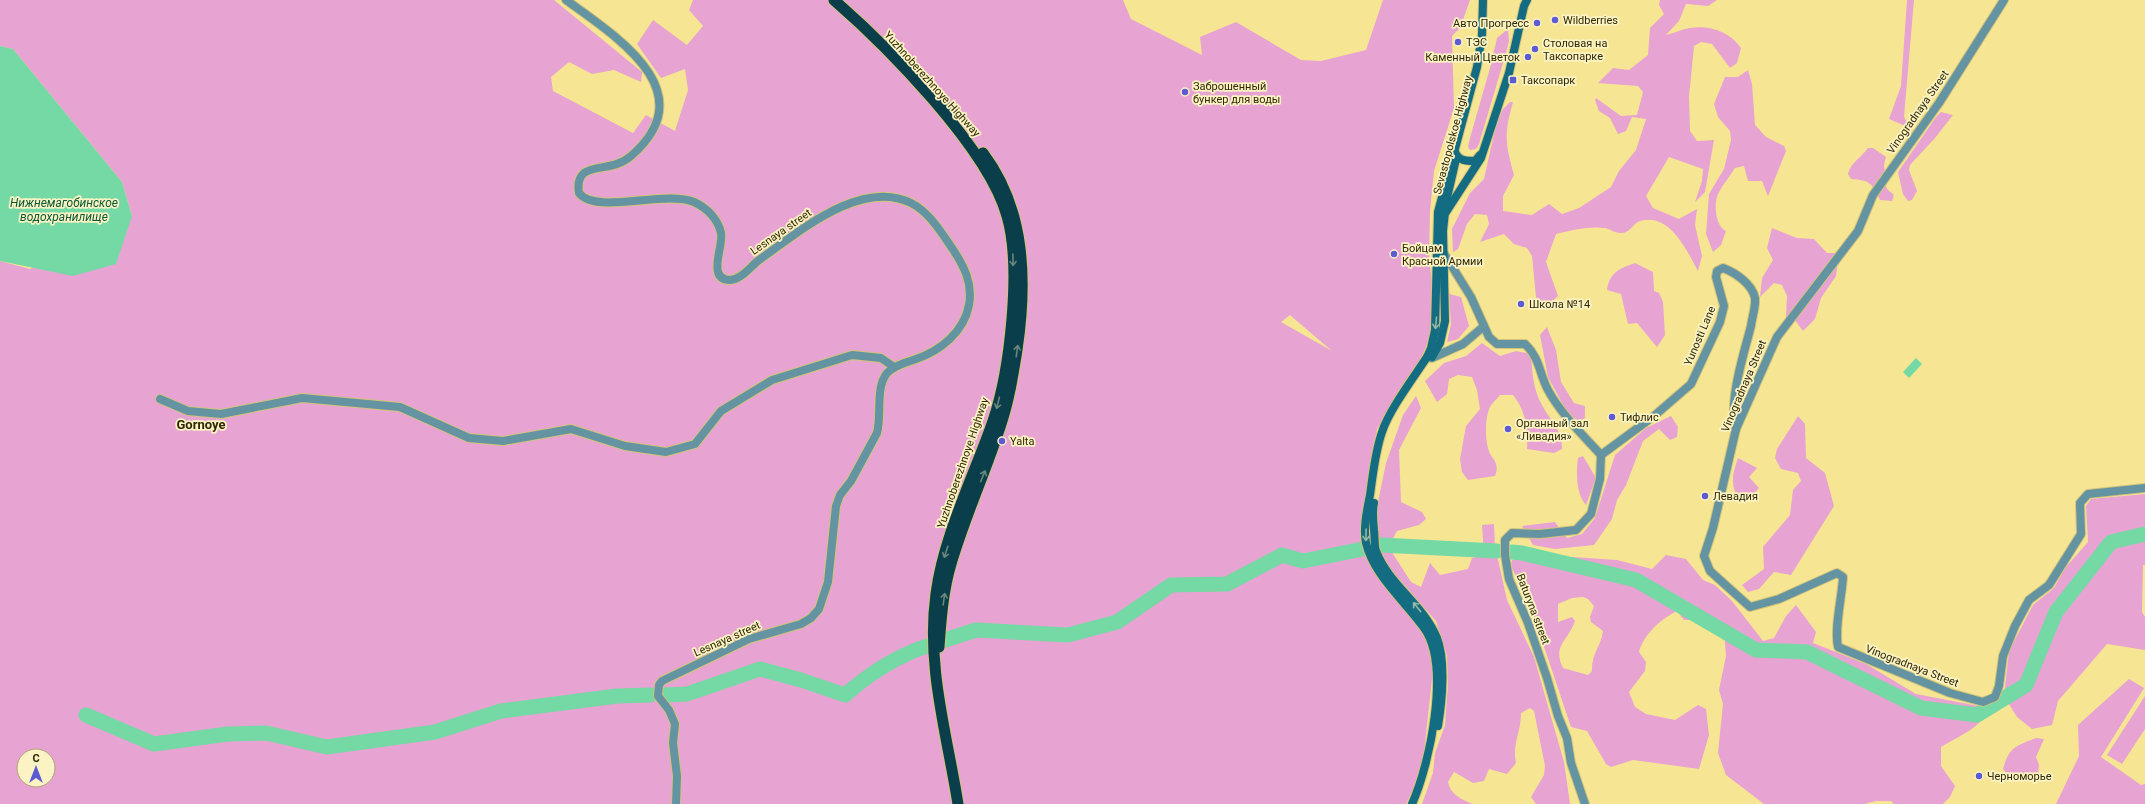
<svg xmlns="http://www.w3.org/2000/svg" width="2145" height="804" viewBox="0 0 2145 804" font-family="Roboto,sans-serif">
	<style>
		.green { fill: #e7a3d1; fill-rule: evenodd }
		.water { fill: #74d9a4 }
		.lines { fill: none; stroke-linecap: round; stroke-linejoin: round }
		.river { stroke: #74d9a4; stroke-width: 15 }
		.minor-casing { stroke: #d2c47a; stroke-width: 10 }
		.tertiary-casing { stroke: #d2c47a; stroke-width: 10 }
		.secondary-casing { stroke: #d2c47a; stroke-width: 10 }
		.trunk-casing { stroke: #d2c47a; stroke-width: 13 }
		.minor { stroke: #6494a2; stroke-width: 8 }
		.tertiary { stroke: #6494a2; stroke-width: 8 }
		.secondary { stroke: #136c81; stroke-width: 8 }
		.trunk { stroke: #0a3e4b; stroke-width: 11 }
		.oneway { stroke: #6b867b }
		.oneway2 { stroke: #93b6a6 }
		.poi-dot { fill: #5c5bd4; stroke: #fcf3c4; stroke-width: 1.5 }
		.labels { text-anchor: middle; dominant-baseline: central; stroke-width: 3.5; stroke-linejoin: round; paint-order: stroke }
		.poi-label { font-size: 11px; fill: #2e2804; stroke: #fcf3c4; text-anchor: start }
		.street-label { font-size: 11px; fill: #2e2804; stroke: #fcf3c4 }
		.water-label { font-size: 12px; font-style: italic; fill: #055836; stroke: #fcf3c4 }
		.quarter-label { font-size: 13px; font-weight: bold; fill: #2e2804; stroke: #fcf3c4 }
	</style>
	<rect width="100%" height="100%" fill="#f6e694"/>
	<!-- green -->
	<g class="green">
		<path d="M0,0H554L642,72L641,82L614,70L592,74L569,62L551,77L553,91L633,133L646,115L675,131L688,90L685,69L661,78L637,44L653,20L687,45L703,26L689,10L693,0H1123L1131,19L1202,55L1200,37L1236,22L1301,60L1321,61L1366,50L1383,0H1470L1460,28L1452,36L1454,108L1434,171L1430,211L1429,254L1434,307L1430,337L1419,363L1377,429L1370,463L1360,535L1366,558L1383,584L1427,638L1433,670L1422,771L1406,804H0V261L30,269L132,216L122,182L13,49L0,46ZM1290,315L1332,351L1281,322ZM24,756H48V780H24Z"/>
		<path d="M1660,0H1717L1708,6L1686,4L1679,21L1666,35C1674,33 1682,29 1690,28C1710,25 1730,32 1741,48L1737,63L1730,68L1712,44L1701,42L1694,46L1689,97L1690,131L1697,141L1714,140L1705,192L1695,202L1702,181L1703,169L1669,157L1646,196L1653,208L1679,219L1697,209L1695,225L1702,256L1698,271C1687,251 1670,212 1640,221C1632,224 1630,234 1620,233C1615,233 1610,229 1605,228C1589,226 1572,230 1556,234L1546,262L1558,296L1550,303L1539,302L1536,297L1532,256L1527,248L1514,244L1504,234L1480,242L1489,224L1487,215L1475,214L1467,224L1458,249L1453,252L1452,229L1470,193L1484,179L1496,125L1503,109L1510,102H1513C1504,134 1505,143 1514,175L1503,196V211L1532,215L1549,204L1562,214L1579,208L1611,187L1619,171L1636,150L1646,119L1632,117L1626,131L1618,134L1610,118L1599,111L1595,100L1596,98L1621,116L1637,115L1643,92L1638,86L1598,83L1613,68L1629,70L1648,55L1650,28L1664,14L1659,5Z"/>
		<path d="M1907,0H1914L1904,117L1910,128L1889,119L1901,86Z"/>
		<path d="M1508,29L1509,41L1506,53L1479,144L1476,149L1470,150L1468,147L1470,138L1490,68L1497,38Z"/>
		<path d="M1748,70L1752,84L1755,125L1766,137L1784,146L1786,151L1768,196L1762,181H1748L1744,166L1735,168C1730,176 1724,183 1719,192C1713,202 1715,226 1726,231L1721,245L1713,252L1706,234L1709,194L1724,169L1731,140L1730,131L1718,117L1714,104L1725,77H1738Z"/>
		<path d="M1941,112L1953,115L1935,138L1910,165L1909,170L1917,191L1912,200L1908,201L1903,194L1898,172L1936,117Z"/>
		<path d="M1868,148H1873L1886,157L1884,165L1886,186L1887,189L1894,195L1892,201L1880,200C1873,184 1870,180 1851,179L1848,174C1851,162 1861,158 1868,148Z"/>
		<path d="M1772,228L1797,238L1814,239L1827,253H1839L1836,276L1821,298L1815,319L1803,331L1794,319L1786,317L1787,296L1782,285L1774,283L1760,297L1762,278L1773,260L1767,248Z"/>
		<path d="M1635,263L1653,272L1654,291L1659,293L1663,302L1665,335L1657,347L1637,323L1628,324L1621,294L1607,290C1609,273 1620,268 1635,263Z"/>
		<path d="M1449,294L1461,297L1469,326L1458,339L1447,342L1451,324Z"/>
		<path d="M1547,327L1556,350L1561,382L1574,403L1585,406V418L1579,421L1568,414L1548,377L1540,335Z"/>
		<path d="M1482,343L1500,356L1516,351L1531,354C1532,370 1533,390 1542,405C1551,422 1562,429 1562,449L1554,453L1527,449C1528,429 1526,411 1513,395H1500C1497,399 1492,403 1490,407C1485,417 1485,437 1488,448C1490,459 1501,461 1495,476L1468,480L1462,472L1460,459L1466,426L1480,409L1477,390L1472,377L1458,375L1449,379L1447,394L1437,402L1425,381L1444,363L1466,356Z"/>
		<path d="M1416,396L1421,408L1399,450L1401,502L1422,512L1426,519L1419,525L1397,531L1391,542L1393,554L1411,582L1421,587L1430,563L1440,575L1468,569L1472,558L1484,555L1482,525L1494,524L1495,546L1507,600L1534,657L1564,762L1570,804H1536L1531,797L1544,775L1545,766L1534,711L1530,708L1521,713C1521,733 1512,743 1516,763L1507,774L1489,769L1484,781L1473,783L1454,772L1448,782C1450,794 1462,800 1473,804H1422L1433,773L1435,753L1445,725L1448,684L1447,656L1436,621L1385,564L1375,539L1376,512L1386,463L1403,415Z"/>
		<path d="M1671,416L1678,427L1677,437L1670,440L1659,429L1643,441L1626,485L1617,500L1612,519L1594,545L1555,549L1533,545L1522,526L1555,522L1567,538L1582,534L1595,518L1615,455L1646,428Z"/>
		<path d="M1798,416L1805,424L1806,458L1825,473L1834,506L1791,575L1774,572L1759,589L1748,592L1742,585L1764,569L1763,547L1790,515L1793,490L1801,481L1798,473L1781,469L1775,458L1777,449Z"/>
		<path d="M1583,456L1596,478L1586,505C1576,494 1576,473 1578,458Z"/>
		<path d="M1738,458L1757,468L1749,477L1759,488L1751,497L1737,496C1730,482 1733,472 1738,458Z"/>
		<path d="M2145,494V565H2143L2142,612L2145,617V650L2107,644L2058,701L2052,725L2032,729L2017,717L2004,696L2009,651L2033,605L2054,588L2065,568L2088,542L2086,506L2091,499Z"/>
		<path d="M1666,555L1686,559L1703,580L1715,585L1732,601L1763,641L1774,638L1786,616L1796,605L1816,632L1813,643L1866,664L1916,694L1989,708C1980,729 1959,736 1941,747V766L1955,786L1950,797L1943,804H1894L1891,801H1876L1864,804H1764L1726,775L1718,753L1723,704L1719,690L1726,656L1724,630L1714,620H1684L1677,611C1662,618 1643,635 1639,652L1646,662L1645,671L1629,692L1635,707L1646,714L1675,720L1698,705L1706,709L1709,735L1699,769L1633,760L1611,767L1606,764L1587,731L1571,727L1531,608L1511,566L1512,560L1521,557H1572L1617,560L1652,569ZM1583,597L1588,599L1594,606L1590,617L1591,622L1603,631C1601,647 1591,654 1592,671L1588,675L1563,668C1552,646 1568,641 1575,621L1572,617L1558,622V604L1572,598Z"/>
		<path d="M2129,679L2144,688L2101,757L2141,785L2145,784V804H2056L2079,756L2078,725Z"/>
		<path d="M2145,696V729L2122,764L2107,755Z"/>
		<path d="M2036,738L2044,739L2036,757L2039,765L2038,774L2025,782L2008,775L2003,769C2009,747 2016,746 2036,738Z"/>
	</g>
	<!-- water -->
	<g class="water">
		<path d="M0,46L13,49L122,182L132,216L116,264L73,276L0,261Z"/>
		<path d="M1916,358L1922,364L1909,378L1903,372Z"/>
	</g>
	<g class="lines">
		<!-- river -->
		<g class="river">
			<path d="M1381,545L1497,551"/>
			<path d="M1512,552L1522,553L1636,580L1756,650L1807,652L1921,708L1977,715L2026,685L2056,612L2111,542L2145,534"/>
			<path d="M945,640L976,630L1068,635L1117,622L1171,585L1227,584L1282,555L1303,561L1363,549"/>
			<path d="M665,695L687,694L760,669L801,680L845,695C869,674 897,656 927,646"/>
			<path d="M86,715L154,744L228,734L266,733L327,747L435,732L501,711L617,696L650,695"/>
		</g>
		<defs>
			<g id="minor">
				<path d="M2004,0L1939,103L1873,195L1858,231L1777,337L1736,429L1713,528L1704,556L1710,571L1750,607L1779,599L1837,573L1843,577C1842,597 1834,628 1838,647L1950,693L1983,702L1995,697L1999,686L2003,656L2015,626L2029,600L2049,585L2081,534L2080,503L2088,494L2145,488"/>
				<path d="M160,399L188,411L221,414L302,398L400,407L469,438L503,441L571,429L625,446L666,452L695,444L721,411L772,380L852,355L881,358L894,367"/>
				<path d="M1601,455L1654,416L1691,384L1720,322L1724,306L1716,277L1717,271L1723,268C1736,273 1752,284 1755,298C1756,307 1752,317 1751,326C1744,353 1728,402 1736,429"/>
			</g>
			<g id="tertiary">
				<path d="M566,0C617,37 705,92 631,156C615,170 595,165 584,173C578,178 578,187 579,193C596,215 664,190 694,202C707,208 718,219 721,233C724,245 706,280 730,280C742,279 750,267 759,260C798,233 860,178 911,203C929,212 941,232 952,248C964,266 973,283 969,305C964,332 940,351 916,359C905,363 895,365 887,373C875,388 882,416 877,433L851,481L840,495L836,506L828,582L819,609L811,618L801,624L749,639L662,681L659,685L658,696L669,710L675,724L673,743L677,776L676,804"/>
				<path d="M1443,252L1471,297L1489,337L1497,344H1525C1540,358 1539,373 1548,390C1561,414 1582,434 1601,455L1600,479L1591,514L1576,530L1540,534L1512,533L1505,540V555L1509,579L1528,623L1547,678L1558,716L1567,738L1571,763L1585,804"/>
				<path d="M1427,357L1432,358L1463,344L1483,327"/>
			</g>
			<g id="secondary">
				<path d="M1455,152C1459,161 1466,161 1475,161L1480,155"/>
				<path d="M1446,212L1481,158L1509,73L1524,6L1527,0"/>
				<path d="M1432,357L1440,343L1445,321L1443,231L1446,202L1456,159"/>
				<path d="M1374,503C1372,512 1373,521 1374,530C1375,537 1374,545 1376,551C1389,585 1424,605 1437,638C1446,661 1442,702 1438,726"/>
				<path d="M1412,804C1430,764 1451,665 1424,628C1405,601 1374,576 1366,543C1363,528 1367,510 1370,495C1373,474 1375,452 1382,432C1389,410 1414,377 1427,357L1431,348L1435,330L1438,212L1477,67L1482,35L1483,0"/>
			</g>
			<g id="trunk">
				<path d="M834,0C887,46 988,148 1007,216C1022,267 1010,371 993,421C974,476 943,537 936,594C926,666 947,734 958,804"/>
				<path d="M908,62L955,117"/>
				<path d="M939,647C941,619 943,591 951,564C965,516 986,471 1001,424C1009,400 1013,375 1017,350C1027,282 1026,210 983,153"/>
			</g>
		</defs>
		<!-- minor casing -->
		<use href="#minor" class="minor-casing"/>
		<!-- tertiary casing -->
		<use href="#tertiary" class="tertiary-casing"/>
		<!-- secondary casing -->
		<use href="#secondary" class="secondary-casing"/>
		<!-- trunk casing -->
		<use href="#trunk" class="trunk-casing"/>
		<!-- minor -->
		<use href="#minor" class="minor"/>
		<!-- tertiary -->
		<use href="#tertiary" class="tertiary"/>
		<!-- secondary -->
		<use href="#secondary" class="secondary"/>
		<!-- trunk -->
		<use href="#trunk" class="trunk"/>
	</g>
	<!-- one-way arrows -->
	<defs><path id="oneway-shaft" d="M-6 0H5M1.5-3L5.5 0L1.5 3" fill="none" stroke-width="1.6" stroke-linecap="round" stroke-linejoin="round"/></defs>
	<g class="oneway">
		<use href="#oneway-shaft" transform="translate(1013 260) rotate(89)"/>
		<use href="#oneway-shaft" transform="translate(1017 351) rotate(-82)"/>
		<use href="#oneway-shaft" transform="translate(998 403) rotate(104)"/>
		<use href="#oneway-shaft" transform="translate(983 476) rotate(-68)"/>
		<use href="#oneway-shaft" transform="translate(946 552) rotate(108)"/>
		<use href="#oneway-shaft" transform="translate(944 599) rotate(-82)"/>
	</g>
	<g class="oneway2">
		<use href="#oneway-shaft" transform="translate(1436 323) rotate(95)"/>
		<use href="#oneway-shaft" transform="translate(1366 535) rotate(91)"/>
		<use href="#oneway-shaft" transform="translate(1417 607) rotate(-129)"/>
	</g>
	<!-- markers -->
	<g class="poi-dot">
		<circle cx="1555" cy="20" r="4"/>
		<circle cx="1537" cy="23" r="4"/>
		<circle cx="1458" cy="42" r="4"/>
		<circle cx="1535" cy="49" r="4"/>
		<circle cx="1528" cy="57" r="4"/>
		<rect x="1509" y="76" width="8" height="8" rx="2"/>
		<circle cx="1185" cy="92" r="4"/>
		<circle cx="1394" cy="254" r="4"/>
		<circle cx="1521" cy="304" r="4"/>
		<circle cx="1612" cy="417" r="4"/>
		<circle cx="1508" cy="429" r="4"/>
		<circle cx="1002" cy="441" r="4"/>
		<circle cx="1705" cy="496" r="4"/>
		<circle cx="1979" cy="776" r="4"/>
	</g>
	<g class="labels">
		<!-- poi labels -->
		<g class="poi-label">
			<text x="1563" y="20">Wildberries</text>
			<text x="1529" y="23" text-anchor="end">Авто Прогресс</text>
			<text x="1466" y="42">ТЭС</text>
			<text x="1543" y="43">Столовая на<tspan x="1543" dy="13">Таксопарке</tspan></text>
			<text x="1520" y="57" text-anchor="end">Каменный Цветок</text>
			<text x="1521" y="80">Таксопарк</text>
			<text x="1193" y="86">Заброшенный<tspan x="1193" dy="13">бункер для воды</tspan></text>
			<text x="1402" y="248">Бойцам<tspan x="1402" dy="13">Красной Армии</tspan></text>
			<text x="1529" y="304">Школа №14</text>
			<text x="1620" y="417">Тифлис</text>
			<text x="1516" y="423">Органный зал<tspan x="1516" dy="13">«Ливадия»</tspan></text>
			<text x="1010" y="441">Yalta</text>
			<text x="1713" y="496">Левадия</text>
			<text x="1987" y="776">Черноморье</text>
		</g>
		<!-- street labels -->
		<g class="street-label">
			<text transform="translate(932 84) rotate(48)">Yuzhnoberezhnoye Highway</text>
			<text transform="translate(1918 112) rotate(-55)">Vinogradnaya Street</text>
			<text transform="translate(1453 135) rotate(-75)">Sevastopolskoe Highway</text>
			<text transform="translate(781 232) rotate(-35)">Lesnaya street</text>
			<text transform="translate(1700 336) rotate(-67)">Yunosti Lane</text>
			<text transform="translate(1744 386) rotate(-67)">Vinogradnaya Street</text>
			<text transform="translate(963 463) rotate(-71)">Yuzhnoberezhnoye Highway</text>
			<text transform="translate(1533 609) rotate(69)">Baturyna street</text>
			<text transform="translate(727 639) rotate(-24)">Lesnaya street</text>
			<text transform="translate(1912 666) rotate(21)">Vinogradnaya Street</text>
		</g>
		<!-- water labels -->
		<g class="water-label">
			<text x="64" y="203">Нижнемагобинское<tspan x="64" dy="14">водохранилище</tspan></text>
		</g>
		<!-- quarter labels -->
		<g class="quarter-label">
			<text x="201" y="424">Gornoye</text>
		</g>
	</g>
	<!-- north arrow -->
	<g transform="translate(36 768)"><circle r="19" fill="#fcf3c4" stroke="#aaa277"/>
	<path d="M0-3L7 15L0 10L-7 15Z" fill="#5c5bd4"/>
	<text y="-6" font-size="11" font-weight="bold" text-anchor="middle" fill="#2e2804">С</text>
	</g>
</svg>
